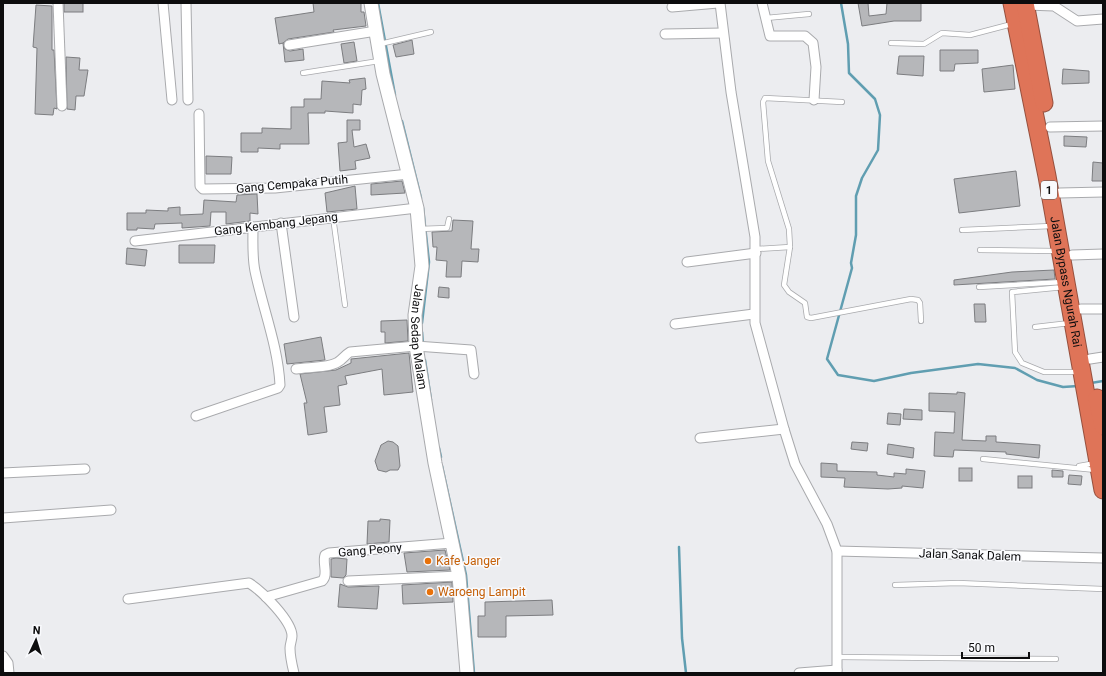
<svg xmlns="http://www.w3.org/2000/svg" width="1106" height="676" viewBox="0 0 1106 676" font-family="Roboto,sans-serif">
	<style>
		.lines { fill: none; stroke-linecap: round; stroke-linejoin: round }
		.stream { stroke: #609eb1; stroke-width: 2.5 }
		.building { fill: #b6b7ba; stroke: #7c7d80 }
		.lane-casing { stroke: #a9aaad; stroke-width: 6 }
		.street-casing { stroke: #a9aaad; stroke-width: 11 }
		.secondary-casing { stroke: #a9aaad; stroke-width: 15 }
		.highway-casing { stroke: #96503e; stroke-width: 19 }
		.lane { stroke: #fff; stroke-width: 4.5 }
		.street { stroke: #fff; stroke-width: 9 }
		.secondary { stroke: #fff; stroke-width: 13 }
		.highway { stroke: #df7458; stroke-width: 17 }
		.food-dot { fill: #e8710a; stroke: #f9fafd; stroke-width: 1.5 }
		.labels { text-anchor: middle; dominant-baseline: central; stroke-width: 3; stroke-linejoin: round; paint-order: stroke }
		.shield { fill: #f9fafd; stroke: #545456; stroke-width: 1 }
		.shield-label { font-size: 11px; font-weight: bold; fill: #0d0d0e }
		.street-label { font-size: 12px; fill: #0d0d0e; stroke: #f9fafd }
		.food-label { font-size: 12px; fill: #c56008; stroke: #f9fafd; text-anchor: start }
	</style>
	<rect width="100%" height="100%" fill="#ecedf0"/>
	<g class="lines">
		<!-- stream -->
		<g class="stream">
			<path d="M378,3L395,95"/>
			<path d="M841,3L848,44L849,73L875,99L880,115L878,150L862,178L856,196V235L851,263L852,268L827,359L838,375L874,381L911,373L978,364L1015,368L1037,380L1063,387L1078,386"/>
			<path d="M402,121L421,198"/>
			<path d="M422,323L429,262L423,208"/>
			<path d="M422,332L423,344"/>
			<path d="M425,360L431,400"/>
			<path d="M1091,383L1103,381"/>
			<path d="M439,448L441,457"/>
			<path d="M442,466L466,575L474,673"/>
			<path d="M679,547L682,638L686,673"/>
		</g>
	</g>
	<!-- building -->
	<g class="building">
		<rect x="64" y="3" width="19" height="9"/>
		<path d="M313,3H361V12H364L366,26L333,30L334,32L288,39L283,43L285,49L290,51L303,49L304,60L285,62L283,43L279,44L275,18L314,12Z"/>
		<path d="M858,3H868L869,16L886,14L887,3H921V21H894L862,26Z"/>
		<path d="M36,5L52,6V50H54L57,109L54,108L53,115L35,114L37,48L33,47Z"/>
		<path d="M412,40L414,54L396,57L393,45Z"/>
		<path d="M354,42L357,61L344,63L341,44Z"/>
		<path d="M940,50H978V63L955,64L954,71H940Z"/>
		<path d="M899,56H924L923,76L897,74Z"/>
		<path d="M66,57L80,58L79,70H88L84,96H76L75,110L67,109Z"/>
		<path d="M1013,65L1015,89L984,92L982,69Z"/>
		<path d="M1063,69L1089,71V83L1062,84Z"/>
		<path d="M365,78L366,89L362,90L361,105L353,104V113L325,111V113H308L309,144H280V149L258,148V152H241V133H262V128L291,129V107H304V99H321L322,81L350,83L349,80Z"/>
		<path d="M347,120H360V130H352L354,147L366,144L370,158L355,161L356,169L340,171L338,143L347,142Z"/>
		<path d="M1064,136L1087,137L1086,147L1064,146Z"/>
		<path d="M206,156L232,157L231,174H206Z"/>
		<path d="M1093,162L1103,163V181H1092Z"/>
		<path d="M1016,171L1020,206L959,213L954,179Z"/>
		<path d="M402,181L405,193L371,195V184Z"/>
		<path d="M355,186L357,209L327,212L325,193Z"/>
		<path d="M257,194L258,214L250,213V221L226,224V212H211L210,226L182,228V223L155,224L154,229L137,228V230H127V213H146V210L168,211V208L180,207V215L203,214L204,200L236,202L237,195Z"/>
		<path d="M453,220L473,221L471,249H479L478,262L462,261L461,277H446L447,261L436,260L437,247H433L432,232L452,231Z"/>
		<path d="M179,245H215L214,263H179Z"/>
		<path d="M127,248L147,250L145,266L126,264Z"/>
		<path d="M1054,270L1055,279L954,285V280L1012,272Z"/>
		<path d="M439,287L449,288V298L438,297Z"/>
		<path d="M974,304H985L986,322H975Z"/>
		<path d="M407,320L408,341L385,343V332H381V321Z"/>
		<path d="M321,337L325,360L287,364L284,344Z"/>
		<path d="M409,353L413,392L384,395L382,369L345,376L347,384L338,386L340,405L324,407L327,432L308,435L304,403H307L300,374L336,370L351,363V359Z"/>
		<path d="M957,392L965,393L962,440L986,441V436H996V442L1040,445L1039,458L1006,454V452L954,450L953,457L934,456L935,432L954,433L955,412L929,411V393L957,394Z"/>
		<path d="M904,409L922,410V420L903,419Z"/>
		<path d="M888,413L901,414L900,425L887,424Z"/>
		<path d="M388,441L393,442L398,446L400,466L398,470H390L386,472L378,470L375,461L381,445Z"/>
		<path d="M852,442L868,443L867,451L851,449Z"/>
		<path d="M888,444L914,448L913,458L887,454Z"/>
		<path d="M821,463L837,464V471L877,472V475L894,477V473L906,474V469L925,471L923,488L902,486V488L888,489L844,487L845,478L821,477Z"/>
		<rect x="959" y="468" width="13" height="13"/>
		<path d="M1052,470L1063,471V477H1052Z"/>
		<path d="M1069,475L1082,476L1081,485L1068,484Z"/>
		<rect x="1018" y="476" width="14" height="12"/>
		<path d="M380,519L390,520L389,542L367,544L368,521H380Z"/>
		<path d="M445,550L450,570L407,572L404,553Z"/>
		<path d="M336,558L347,559L346,575L343,578L331,577V559Z"/>
		<path d="M452,582L453,602L403,604L402,585Z"/>
		<path d="M340,584L348,587L379,586L377,609L338,607Z"/>
		<path d="M552,600L553,615L506,616V637H478V616H485V602Z"/>
	</g>
	<g class="lines">
		<defs>
			<g id="lane">
				<path d="M766,18L809,14"/>
				<path d="M891,43L924,44L942,33L970,35L1012,24"/>
				<path d="M380,44L431,32"/>
				<path d="M303,73L379,61"/>
				<path d="M842,102L765,98L763,102L768,161L789,229L790,247L784,285L789,292L805,303L807,317L811,318L911,299L918,300L920,303L921,321"/>
				<path d="M333,217L345,305"/>
				<path d="M419,229L447,228L449,219"/>
				<path d="M962,230L1052,226"/>
				<path d="M756,249L790,247"/>
				<path d="M980,250L1057,251"/>
				<path d="M979,287L1063,282"/>
				<path d="M1064,287L1012,292L1015,352L1022,363L1044,372H1078"/>
				<path d="M1035,327L1070,323"/>
				<path d="M983,459L1096,470"/>
				<path d="M1079,466L1096,463"/>
				<path d="M895,585L958,583L1103,589"/>
				<path d="M837,657L1056,659"/>
			</g>
			<g id="street">
				<path d="M58,3L62,106"/>
				<path d="M163,3L172,100"/>
				<path d="M186,3L188,100"/>
				<path d="M720,3L731,92L755,237V323L784,429L795,464L827,524L837,551V673"/>
				<path d="M762,3L770,36H805L813,43L816,67L814,100"/>
				<path d="M1026,5L1054,6L1077,21L1103,19"/>
				<path d="M672,7L718,3"/>
				<path d="M665,34L723,33"/>
				<path d="M289,45L376,31"/>
				<path d="M199,114L200,186L203,189L275,188L409,174"/>
				<path d="M1050,127L1103,126"/>
				<path d="M1060,193L1103,192"/>
				<path d="M281,223L294,317"/>
				<path d="M135,241L417,208"/>
				<path d="M1072,255L1103,254"/>
				<path d="M687,262L756,253"/>
				<path d="M1081,309H1103"/>
				<path d="M675,324L754,314"/>
				<path d="M1090,359L1103,357"/>
				<path d="M296,369C306,367 329,368 338,362C343,359 345,355 350,352L416,346L471,350L474,374"/>
				<path d="M196,416L278,388L280,385C278,346 263,309 255,271C252,256 253,242 253,227"/>
				<path d="M700,438L784,429"/>
				<path d="M3,473L85,469"/>
				<path d="M3,518L111,510"/>
				<path d="M837,551L1103,558"/>
				<path d="M348,581L459,576"/>
				<path d="M266,597L322,581C329,575 322,563 325,555L329,553L452,543"/>
				<path d="M128,599L249,583C262,591 292,621 292,636C292,640 290,644 290,648C290,657 292,665 294,673"/>
				<path d="M3,656L8,663L9,673"/>
				<path d="M799,673L837,670"/>
			</g>
			<g id="secondary">
				<path id="s1" d="M371,3L383,74L417,208L422,266L415,315L416,346L435,463L459,576L467,673"/>
			</g>
			<g id="highway">
				<path id="s2" d="M1012,3L1047,176L1103,490"/>
				<path d="M1025,3L1044,103"/>
				<path d="M1097,398L1103,426"/>
			</g>
		</defs>
		<!-- lane casing -->
		<use href="#lane" class="lane-casing"/>
		<!-- street casing -->
		<use href="#street" class="street-casing"/>
		<!-- secondary casing -->
		<use href="#secondary" class="secondary-casing"/>
		<!-- highway casing -->
		<use href="#highway" class="highway-casing"/>
		<!-- lane -->
		<use href="#lane" class="lane"/>
		<!-- street -->
		<use href="#street" class="street"/>
		<!-- secondary -->
		<use href="#secondary" class="secondary"/>
		<!-- highway -->
		<use href="#highway" class="highway"/>
	</g>
	<!-- markers -->
	<g class="food-dot">
		<circle cx="428" cy="561" r="4"/>
		<circle cx="430" cy="592" r="4"/>
	</g>
	<g class="labels">
		<!-- shield labels -->
		<rect class="shield" x="1041" y="181" width="16" height="18" rx="3"/>
		<g class="shield-label">
			<text x="1049" y="190">1</text>
		</g>
		<!-- street labels -->
		<g class="street-label">
			<text transform="translate(292 184) rotate(-5)">Gang Cempaka Putih</text>
			<text transform="translate(276 224) rotate(-7)">Gang Kembang Jepang</text>
			<text stroke="none"><textPath href="#s2" startOffset="284">Jalan Bypass Ngurah Rai</textPath></text>
			<text stroke="none"><textPath href="#s1" startOffset="340">Jalan Sedap Malam</textPath></text>
			<text transform="translate(370 550) rotate(-5)">Gang Peony</text>
			<text transform="translate(970 555) rotate(2)">Jalan Sanak Dalem</text>
		</g>
		<!-- food labels -->
		<g class="food-label">
			<text x="436" y="561">Kafe Janger</text>
			<text x="438" y="592">Waroeng Lampit</text>
		</g>
	</g>
	<!-- border -->
	<rect width="1106" height="676" fill="none" stroke="#0d0d0e" stroke-width="8"/>
	<!-- north arrow -->
	<g transform="translate(36 640) rotate(4)" stroke="#f9fafd" stroke-width="3" paint-order="stroke">
	<path d="M0-3L7 15L0 10L-7 15Z" fill="#0d0d0e"/>
	<text y="-6" font-size="11" font-weight="bold" text-anchor="middle" fill="#0d0d0e">N</text>
	</g>
	<!-- scale -->
	<path d="M962 652v6h67v-6" fill="none" stroke="#0d0d0e" stroke-width="2"/>
	<text x="968" y="652" font-size="12" fill="#0d0d0e" stroke="#f9fafd" stroke-width="3" paint-order="stroke">50 m</text>
</svg>
